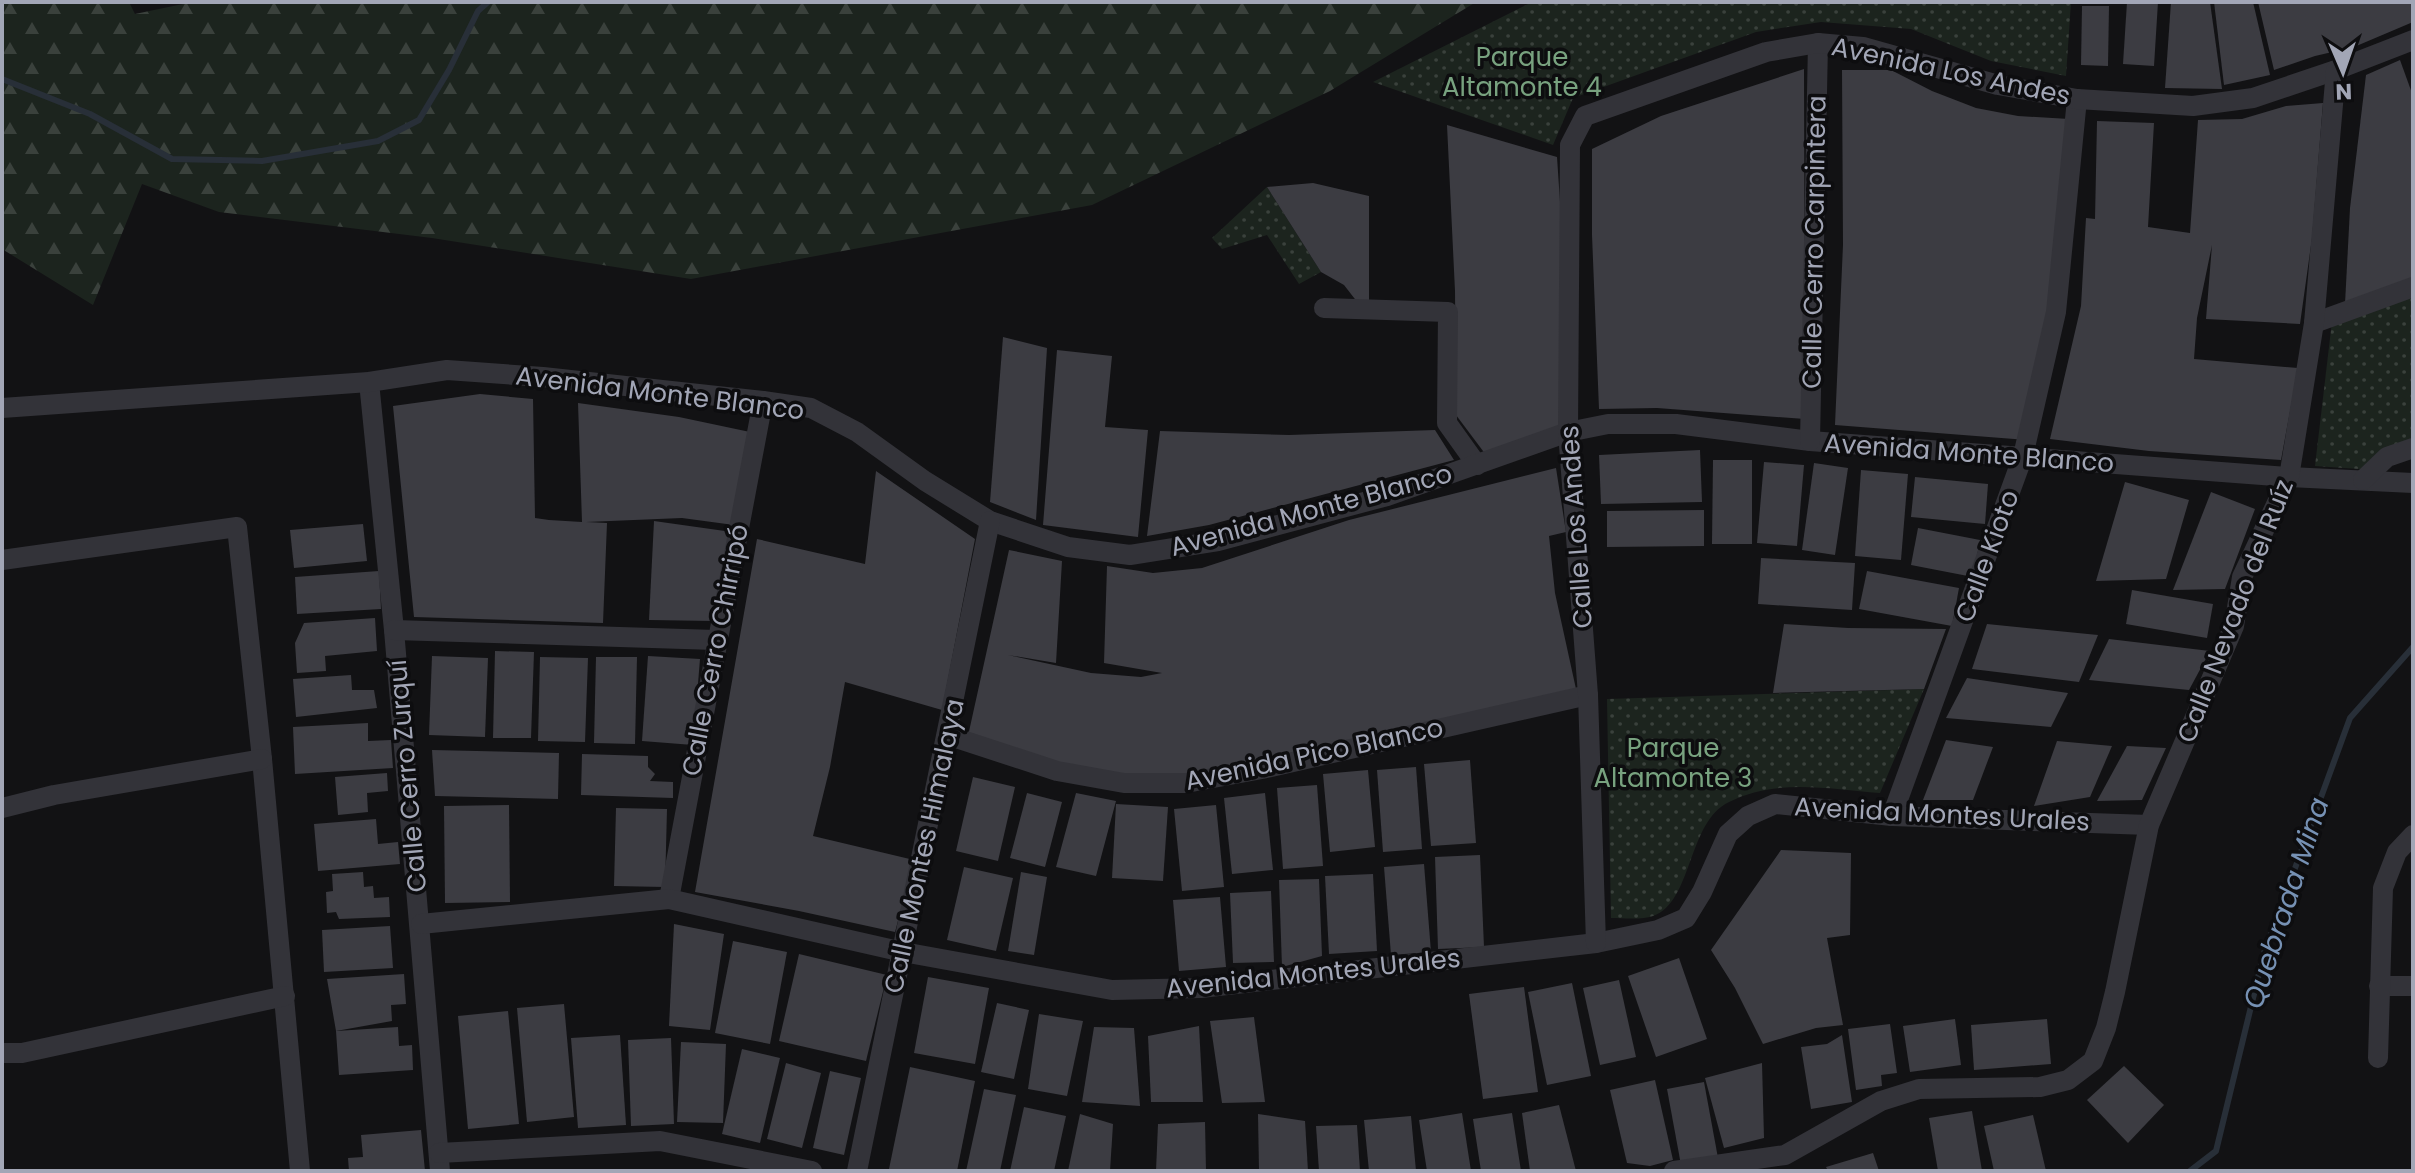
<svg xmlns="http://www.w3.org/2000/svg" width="2415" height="1173" viewBox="0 0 2415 1173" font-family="Poppins,sans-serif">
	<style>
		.green { fill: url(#green-dots) }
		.forest { fill: url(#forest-firs) }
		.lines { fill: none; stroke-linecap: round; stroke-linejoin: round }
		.stream { stroke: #282f38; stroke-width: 6 }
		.building { fill: #3c3c42 }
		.minor { stroke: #333339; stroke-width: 20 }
		.labels { text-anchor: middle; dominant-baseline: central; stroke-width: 7; stroke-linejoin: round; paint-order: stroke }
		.park-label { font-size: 26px; fill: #78a27f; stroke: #0d0d0f }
		.street-label { font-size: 26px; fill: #a2a6b6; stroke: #0d0d0f }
		.water-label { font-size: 28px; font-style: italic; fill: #7691b4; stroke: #0d0d0f }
	</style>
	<defs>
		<pattern id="green-dots" width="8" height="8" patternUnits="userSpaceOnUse" patternTransform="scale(2)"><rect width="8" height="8" fill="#1c241e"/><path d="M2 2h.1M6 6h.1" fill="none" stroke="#3a413c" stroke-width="1.8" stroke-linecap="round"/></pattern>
		<pattern id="forest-firs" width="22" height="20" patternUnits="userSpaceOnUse" patternTransform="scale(2)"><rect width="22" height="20" fill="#1c241e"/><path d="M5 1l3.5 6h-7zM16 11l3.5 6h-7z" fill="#3a413c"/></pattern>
	</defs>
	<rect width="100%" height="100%" fill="#121214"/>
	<!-- green -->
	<g class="green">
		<path d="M1532,2H2071L2066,76L1991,61L1911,29L1821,22L1756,32L1573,98L1553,145L1373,82Z"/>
		<path d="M1267,187L1321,272L1299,284L1267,235L1222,249L1212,238Z"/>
		<path d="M2413,286V448L2374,470L2315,466L2333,313Z"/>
		<path d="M1924,689L1880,793C1829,789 1776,778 1729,802C1687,822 1693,902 1653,916C1642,920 1623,918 1611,918L1607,699Z"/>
	</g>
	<!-- forest -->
	<path class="forest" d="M2,2H129L135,14L183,4L259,2H1476L1330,91L1092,205L691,279L432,238L219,212L142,184L93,305L2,249Z"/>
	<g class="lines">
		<!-- stream -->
		<g class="stream">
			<path d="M2,79L90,114L172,159L262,161L378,141L419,120L449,70L478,11L488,2"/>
			<path d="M2190,1171L2216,1151L2264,953L2350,718L2413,647"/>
		</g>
	</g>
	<!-- building -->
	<g class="building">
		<path d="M2127,2H2158L2154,66L2123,64Z"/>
		<path d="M2171,2H2210L2222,89L2165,88Z"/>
		<path d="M2214,2H2253L2270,75L2224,85Z"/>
		<path d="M2258,2H2413V22L2354,47L2315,56L2274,70Z"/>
		<path d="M2082,6H2109L2108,66L2081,65Z"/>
		<path d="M2400,60L2413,96V281L2345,304L2350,208L2366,75Z"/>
		<path d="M1804,69L1805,419L1657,408L1599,409L1592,235V149L1661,116Z"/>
		<path d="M1842,70H1891L1932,91L1976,108L2018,116L2069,119L2045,349L2027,440L1835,425L1843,245Z"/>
		<path d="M2323,103L2312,238L2300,324L2206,319L2212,245L2197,318L2194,359L2298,368L2281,460L2149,451L2050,439L2081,306L2086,218L2095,219L2097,121L2154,123L2148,227L2190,233L2198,120L2242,119L2286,106Z"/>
		<path d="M1447,125L1557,157L1560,202L1561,426L1486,455L1456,415L1455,291Z"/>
		<path d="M1313,183L1369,196V304L1358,303L1344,285L1321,272L1267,187Z"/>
		<path d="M1003,337L1047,348L1036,520L990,502Z"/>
		<path d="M1057,350L1112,356L1105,427L1148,430L1138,537L1043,525Z"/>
		<path d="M480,394L533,399L535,518L549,520L582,522L578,403L679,417L750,432L734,525L682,518L586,522L607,523L603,623L414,617L393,406Z"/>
		<path d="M1435,430L1454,460L1209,525L1147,536L1160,431L1289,435Z"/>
		<path d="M1700,450L1702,502L1601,504L1599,455Z"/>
		<path d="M1713,460H1752V544H1712Z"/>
		<path d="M1764,462L1804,465L1797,546L1757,543Z"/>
		<path d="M1814,463L1848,468L1835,555L1802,550Z"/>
		<path d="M1556,468L1566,532L1549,536L1555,593L1576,689L1187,776L1133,777L1076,768L968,736L1009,550L1062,561L1056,663L1008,655L1091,673L1141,677L1162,673L1104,663L1107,566L1153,573L1202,568L1349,520Z"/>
		<path d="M1861,470L1908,474L1901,560L1855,556Z"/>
		<path d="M876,471L975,539L942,710L845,682L830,767L813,836L914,860L895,932L799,911L695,892L757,539L865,564Z"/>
		<path d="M1915,477L1988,484L1985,524L1911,517Z"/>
		<path d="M2125,482L2189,500L2166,579L2096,581Z"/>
		<path d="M2211,492L2255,509L2225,589L2173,590Z"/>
		<path d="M1704,510V546L1607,547V511Z"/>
		<path d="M654,521L732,532L713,621L649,620Z"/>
		<path d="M363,524L367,561L294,568L290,530Z"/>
		<path d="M1918,528L1980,540L1973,577L1911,565Z"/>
		<path d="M1761,558L1855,563L1852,610L1758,604Z"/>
		<path d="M379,571L381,609L297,614L295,577Z"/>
		<path d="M1867,571L1959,588L1952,626L1859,609Z"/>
		<path d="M2132,590L2213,604L2207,638L2126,624Z"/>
		<path d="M375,618L377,651L325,656L326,671L297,673L295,643L304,623Z"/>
		<path d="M1784,624L1848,628L1946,629L1924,689L1773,693Z"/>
		<path d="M1987,624L2098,635L2079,682L1972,669Z"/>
		<path d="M2109,639L2210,651L2189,690L2089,680Z"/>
		<path d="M495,651L534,652L531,738H493Z"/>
		<path d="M432,656L488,658L485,737L429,735Z"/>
		<path d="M648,656L700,659L693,745L642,741Z"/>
		<path d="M540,657L588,658L585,742L538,741Z"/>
		<path d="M596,657H637L635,744L594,743Z"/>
		<path d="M351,675L352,690H374L377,708L296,717L293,679Z"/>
		<path d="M1967,678L2068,693L2051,727L1946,718Z"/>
		<path d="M368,723V741L391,740L393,768L295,774L293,727Z"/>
		<path d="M1946,740L1993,747L1973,800H1923Z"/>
		<path d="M2057,741L2112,746L2090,797L2034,806Z"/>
		<path d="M2127,746L2166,748L2142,800L2097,801Z"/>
		<path d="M432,750L559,753L558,799L435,796Z"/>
		<path d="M582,754L648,756V767L655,774L650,781L673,782V798L581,795Z"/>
		<path d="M1470,760L1476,843L1431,846L1424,764Z"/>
		<path d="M1416,767L1422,849L1383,852L1377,770Z"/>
		<path d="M1368,770L1375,847L1330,852L1323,774Z"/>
		<path d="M387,773L388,791L367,793L368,812L338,815L335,777Z"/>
		<path d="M973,777L1015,787L998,861L956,851Z"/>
		<path d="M1317,785L1323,866L1283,869L1277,788Z"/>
		<path d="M1027,793L1062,802L1045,867L1010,858Z"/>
		<path d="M1076,793L1116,801L1096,876L1056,867Z"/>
		<path d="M1265,793L1273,870L1232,874L1224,798Z"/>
		<path d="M1116,804L1168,807L1163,881L1112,878Z"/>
		<path d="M509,805L510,902L445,903L444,806Z"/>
		<path d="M1216,805L1224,887L1182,891L1174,809Z"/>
		<path d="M616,808L667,809L665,887L614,886Z"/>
		<path d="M376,819L378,844L398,842L400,864L318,871L314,824Z"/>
		<path d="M1781,850L1851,853L1850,935L1827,938L1843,1025L1816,1028L1763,1044L1735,988L1711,950Z"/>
		<path d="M1480,855L1484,947L1438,949L1435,857Z"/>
		<path d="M1424,864L1431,952L1391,955L1384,867Z"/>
		<path d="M964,867L1013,878L996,951L947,940Z"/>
		<path d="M363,872L364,887L373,886L374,898L389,897L390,917L339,919L336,912L327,913L326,892L333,891L332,874Z"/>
		<path d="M1021,872L1047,877L1034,955L1008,951Z"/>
		<path d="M1373,874L1377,951L1329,954L1325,876Z"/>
		<path d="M1319,879L1322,956L1282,967L1279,880Z"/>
		<path d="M1271,891L1274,962L1233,963L1230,893Z"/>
		<path d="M1220,897L1226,967L1179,971L1173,900Z"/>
		<path d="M674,924L724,934L710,1030L669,1026Z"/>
		<path d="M390,926L393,968L324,972L322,930Z"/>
		<path d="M733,941L787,952L770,1044L715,1033Z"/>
		<path d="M799,954L887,975L866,1061L779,1041Z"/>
		<path d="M1679,958L1707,1039L1656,1057L1628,976Z"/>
		<path d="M404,974L406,1004L391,1005L392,1021L336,1031L327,979Z"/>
		<path d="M928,977L989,988L975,1064L914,1053Z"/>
		<path d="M1619,980L1636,1057L1600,1065L1583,988Z"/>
		<path d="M1572,983L1591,1076L1547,1085L1528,992Z"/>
		<path d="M1524,987L1538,1092L1483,1099L1469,994Z"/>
		<path d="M997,1003L1029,1010L1014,1079L981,1072Z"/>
		<path d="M564,1004L574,1117L527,1122L517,1008Z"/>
		<path d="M508,1011L519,1124L468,1129L458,1016Z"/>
		<path d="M1039,1014L1083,1021L1067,1096L1028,1089Z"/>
		<path d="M1254,1017L1265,1102L1222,1103L1210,1021Z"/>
		<path d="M1955,1019L1961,1065L1910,1072L1903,1026Z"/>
		<path d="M2047,1019L2051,1064L1974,1070L1971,1025Z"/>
		<path d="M1890,1024L1897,1073L1881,1075L1882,1086L1856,1090L1848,1029Z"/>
		<path d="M1199,1026L1203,1102H1151L1148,1036Z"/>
		<path d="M398,1027L399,1046L412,1045L413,1070L339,1075L336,1031Z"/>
		<path d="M1094,1027L1134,1028L1140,1106L1082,1102Z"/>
		<path d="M620,1035L626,1125L578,1128L571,1038Z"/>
		<path d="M1842,1035L1852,1102L1811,1109L1801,1047L1827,1044Z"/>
		<path d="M671,1038L674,1124L631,1126L628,1040Z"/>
		<path d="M681,1042L726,1044L723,1123L677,1122Z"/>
		<path d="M742,1049L780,1058L760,1143L722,1134Z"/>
		<path d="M786,1063L821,1073L802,1148L767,1139Z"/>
		<path d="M1762,1063L1764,1138L1724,1148L1705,1078Z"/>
		<path d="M2124,1066L2164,1105L2128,1143L2087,1100Z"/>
		<path d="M910,1067L975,1081L957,1171L889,1169Z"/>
		<path d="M830,1071L861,1078L844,1155L813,1148Z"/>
		<path d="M1655,1080L1673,1160L1650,1166L1627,1163L1610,1090Z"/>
		<path d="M1704,1082L1718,1158L1681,1165L1667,1089Z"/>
		<path d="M984,1089L1016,1095L1000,1171H966Z"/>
		<path d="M1559,1105L1576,1171H1530L1522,1113Z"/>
		<path d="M1024,1107L1066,1116L1054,1171H1010Z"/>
		<path d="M1972,1111L1982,1171H1938L1929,1118Z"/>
		<path d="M1462,1113L1471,1171H1427L1419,1120Z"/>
		<path d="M1512,1113L1521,1171H1481L1473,1119Z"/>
		<path d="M1080,1114L1113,1124L1110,1171H1068Z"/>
		<path d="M1258,1114L1305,1121L1308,1171H1259Z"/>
		<path d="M2033,1115L2046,1171H1994L1984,1126Z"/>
		<path d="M1411,1116L1416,1171H1369L1364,1120Z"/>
		<path d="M1205,1122L1206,1171H1156L1158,1124Z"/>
		<path d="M1357,1125L1360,1171H1319L1316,1126Z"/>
		<path d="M421,1130L425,1171H349L348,1158L363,1157L361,1135Z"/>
		<path d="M1873,1153L1879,1171H1828L1826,1167Z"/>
	</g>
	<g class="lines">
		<!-- minor -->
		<g class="minor">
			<path d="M1324,308L1448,312L1447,423L1477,465"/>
			<path d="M2314,323L2413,287"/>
			<path d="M369,382L394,630L440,1171"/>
			<path d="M2,408L369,382L447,370L543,377L763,401L811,408L857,432L925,481L990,521L1068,547L1130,555L1218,541L1387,496L1568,432L1608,424H1676L1810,441L2289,477L2413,483"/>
			<path d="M1810,441L1818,43"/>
			<path d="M2363,480L2387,457L2413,448"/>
			<path d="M2,560L237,527L262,759L300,1171"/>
			<path d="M394,630L716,640"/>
			<path d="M947,735L1057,771L1124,783H1186L1262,769L1588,695"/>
			<path d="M2,808L54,795L262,759"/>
			<path d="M1892,816L2023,456L2056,312L2077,99"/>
			<path d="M669,899L763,401"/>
			<path d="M421,924L669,899L903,952L1112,990L1201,988L1596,943L1658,930L1686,918L1702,892L1728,834L1748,816L1775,804L1892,816L2149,825"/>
			<path d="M1596,943L1588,695L1568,432L1570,145L1585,116L1766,52L1818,43L1863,47L1998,85L2077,99L2193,106L2253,98L2336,70L2413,40"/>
			<path d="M2379,986H2413"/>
			<path d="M2,1053H22L285,996"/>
			<path d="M2378,1058L2383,888L2397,852L2413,835"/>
			<path d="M439,1153L660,1141L812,1171"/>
			<path d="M857,1171L990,521"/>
			<path d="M1674,1171L1785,1155L1881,1101L1919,1089L2040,1087L2068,1080L2093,1061L2106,1028L2115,992L2149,825L2234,626L2242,577L2289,477L2314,323L2336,70"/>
		</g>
	</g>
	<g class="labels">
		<!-- park labels -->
		<g class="park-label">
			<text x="1522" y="57">Parque<tspan x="1522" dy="30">Altamonte 4</tspan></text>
			<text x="1673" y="748">Parque<tspan x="1673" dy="30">Altamonte 3</tspan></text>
		</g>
		<!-- street labels -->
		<g class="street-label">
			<text transform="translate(1951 71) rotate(12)">Avenida Los Andes</text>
			<text transform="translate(1814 242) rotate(-89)">Calle Cerro Carpintera</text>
			<text transform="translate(660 393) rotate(7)">Avenida Monte Blanco</text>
			<text transform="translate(1969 453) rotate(4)">Avenida Monte Blanco</text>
			<text transform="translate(1311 510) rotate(-15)">Avenida Monte Blanco</text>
			<text transform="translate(1576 527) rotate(-94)">Calle Los Andes</text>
			<text transform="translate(1987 556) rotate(-70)">Calle Kioto</text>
			<text transform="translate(2235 611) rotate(-69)">Calle Nevado del Ruíz</text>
			<text transform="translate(715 650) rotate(-79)">Calle Cerro Chirripó</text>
			<text transform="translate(1314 754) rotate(-12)">Avenida Pico Blanco</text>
			<text transform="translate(407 776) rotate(-95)">Calle Cerro Zurquí</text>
			<text transform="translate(1942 814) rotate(3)">Avenida Montes Urales</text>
			<text transform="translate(924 846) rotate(-78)">Calle Montes Himalaya</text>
			<text transform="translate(1313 973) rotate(-6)">Avenida Montes Urales</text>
		</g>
		<!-- water labels -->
		<g class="water-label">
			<text transform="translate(2286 903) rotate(-72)">Quebrada Mina</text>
		</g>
	</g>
	<!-- border -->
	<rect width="2415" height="1173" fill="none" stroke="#a2a6b6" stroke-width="8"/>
	<!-- north arrow -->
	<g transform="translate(2343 72) rotate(178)" stroke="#0d0d0f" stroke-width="6" paint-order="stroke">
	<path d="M0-6L14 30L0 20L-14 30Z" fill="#a2a6b6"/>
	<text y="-12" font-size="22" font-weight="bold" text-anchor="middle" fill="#a2a6b6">N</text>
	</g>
</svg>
